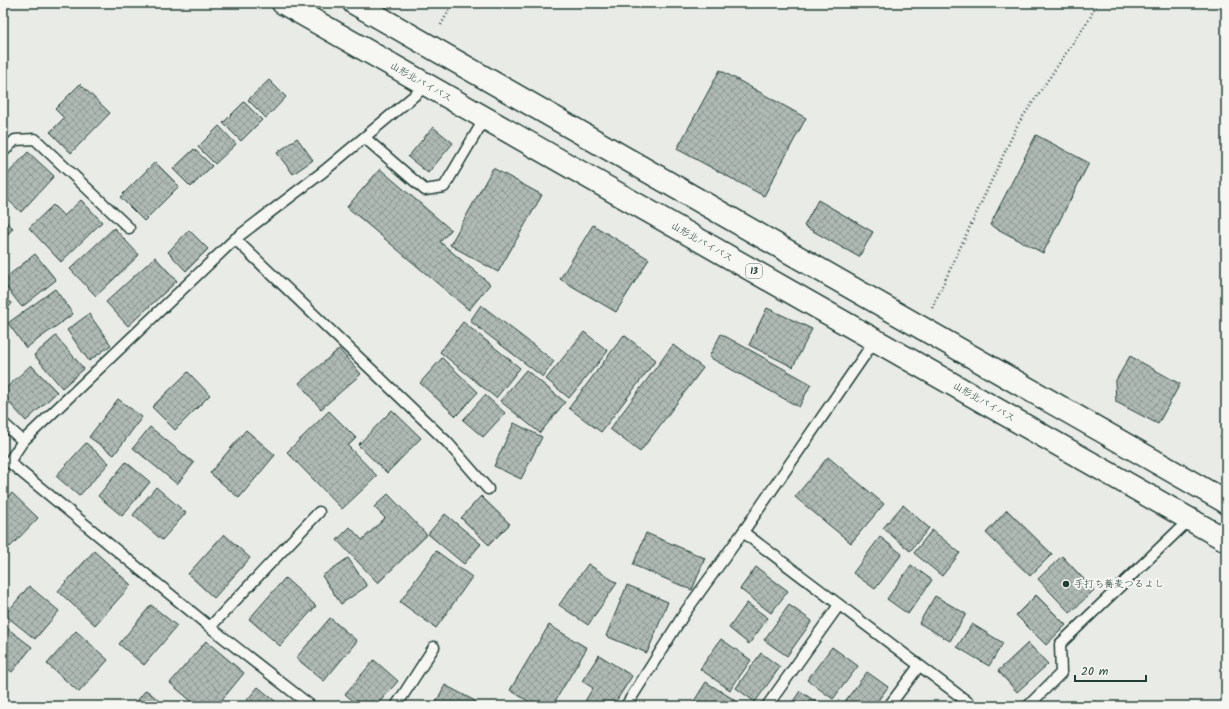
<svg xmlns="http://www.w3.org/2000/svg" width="1229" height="709" viewBox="0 0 1229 709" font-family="Kalam,'Klee One',sans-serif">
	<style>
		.building { fill: url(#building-cross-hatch); stroke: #1f3d34 }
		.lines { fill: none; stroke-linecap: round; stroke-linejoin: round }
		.service-casing { stroke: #1f3d34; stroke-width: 13 }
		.trunk-casing { stroke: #1f3d34; stroke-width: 25 }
		.path { stroke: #1f3d34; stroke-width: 2.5; stroke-dasharray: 1 3; stroke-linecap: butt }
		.service { stroke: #f6f6f2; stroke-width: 10 }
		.trunk { stroke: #f6f6f2; stroke-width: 22 }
		.poi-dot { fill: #1f3d34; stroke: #f6f6f2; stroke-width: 1.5 }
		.labels { text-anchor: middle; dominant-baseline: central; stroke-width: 4; stroke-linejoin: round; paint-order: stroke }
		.shield { fill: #f6f6f2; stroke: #60746d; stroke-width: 1 }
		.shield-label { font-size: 9px; font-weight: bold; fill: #1f3d34 }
		.street-label { font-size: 10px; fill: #1f3d34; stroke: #f6f6f2 }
		.poi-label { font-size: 10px; fill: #1f3d34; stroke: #f6f6f2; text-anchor: start }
	</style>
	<defs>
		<pattern id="building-cross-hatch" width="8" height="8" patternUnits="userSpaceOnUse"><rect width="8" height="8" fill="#b0bab5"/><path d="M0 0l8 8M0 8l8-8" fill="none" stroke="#8f9894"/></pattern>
	</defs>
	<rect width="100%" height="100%" fill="#e9ebe7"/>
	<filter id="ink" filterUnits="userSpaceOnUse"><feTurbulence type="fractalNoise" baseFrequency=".025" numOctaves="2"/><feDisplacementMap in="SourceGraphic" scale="8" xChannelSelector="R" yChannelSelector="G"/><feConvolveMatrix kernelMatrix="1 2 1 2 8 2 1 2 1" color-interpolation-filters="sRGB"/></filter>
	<g filter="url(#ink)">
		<!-- building -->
		<g class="building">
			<path d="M720,70L806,118L764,196L677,149Z"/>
			<path d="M3,76L8,80L3,86Z"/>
			<path d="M269,80L286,97L266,118L248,100Z"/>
			<path d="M80,84L110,113L71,153L50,132L64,118L55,109Z"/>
			<path d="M244,102L262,120L241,141L223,123Z"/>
			<path d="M219,126L236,144L215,164L198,147Z"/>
			<path d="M433,127L453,143L428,173L408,157Z"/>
			<path d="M1036,135L1089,163L1043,253L990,225Z"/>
			<path d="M297,138L313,160L293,174L277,153Z"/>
			<path d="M194,149L212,166L191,187L173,169Z"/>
			<path d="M28,152L54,176L21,212L3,195V179Z"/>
			<path d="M155,162L179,186L144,221L120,197Z"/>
			<path d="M493,168L542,195L498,272L450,245Z"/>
			<path d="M380,169L451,230L440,242L490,284L469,310L347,207Z"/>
			<path d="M81,200L102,222L61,262L29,228L53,205L64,216Z"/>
			<path d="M818,200L873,232L859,257L804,226Z"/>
			<path d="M3,219L13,228L3,240Z"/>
			<path d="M593,225L649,259L616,312L560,279Z"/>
			<path d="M114,228L139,255L96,296L70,269Z"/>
			<path d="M189,230L208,249L186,271L168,252Z"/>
			<path d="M35,254L56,280L22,307L3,283V280Z"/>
			<path d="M155,257L177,281L128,326L106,302Z"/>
			<path d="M55,289L73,314L26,348L8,323Z"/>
			<path d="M3,297L12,303L3,315Z"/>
			<path d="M481,305L554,361L543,377L470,321Z"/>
			<path d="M767,308L812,329L793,367L749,345Z"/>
			<path d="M89,314L111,345L89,361L67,330Z"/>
			<path d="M463,322L520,368L496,398L440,352Z"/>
			<path d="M584,332L608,351L569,398L546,379Z"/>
			<path d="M721,334L811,384L799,407L709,357Z"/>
			<path d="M624,335L656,360L601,432L569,408Z"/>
			<path d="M56,336L84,369L62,388L34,355Z"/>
			<path d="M673,345L703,368L640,452L610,429Z"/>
			<path d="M339,349L361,374L321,409L299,383Z"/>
			<path d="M1130,356L1180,384L1158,424L1116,402L1115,382Z"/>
			<path d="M442,358L478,392L456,416L420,383Z"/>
			<path d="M31,365L57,392L26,421L3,396V391Z"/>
			<path d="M526,370L565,402L540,433L500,401Z"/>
			<path d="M188,372L210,395L175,430L152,407Z"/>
			<path d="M485,395L505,413L483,437L463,420Z"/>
			<path d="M118,399L142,417L114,455L89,437Z"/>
			<path d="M392,410L421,438L387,473L358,445Z"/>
			<path d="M329,411L356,438L348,446L377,476L342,509L287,452Z"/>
			<path d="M514,423L542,437L521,479L494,466Z"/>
			<path d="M150,427L194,463L177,484L133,448Z"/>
			<path d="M1226,429V442L1220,437Z"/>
			<path d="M246,430L275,455L239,498L210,473Z"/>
			<path d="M86,443L109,463L79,496L56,476Z"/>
			<path d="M828,457L884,504L851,543L795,497Z"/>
			<path d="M126,462L150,482L122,516L98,496Z"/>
			<path d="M156,487L186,513L162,540L133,515Z"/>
			<path d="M12,493L38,518L10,547L3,541V501Z"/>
			<path d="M388,494L427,535L378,583L337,540L350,527L362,540L385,518L374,507Z"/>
			<path d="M481,496L510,524L489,545L461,518Z"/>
			<path d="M903,505L929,528L910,551L883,528Z"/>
			<path d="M1007,510L1052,554L1030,576L986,533Z"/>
			<path d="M445,514L481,544L464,564L428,534Z"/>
			<path d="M932,530L960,553L942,576L914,553Z"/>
			<path d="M646,533L705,558L692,590L633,565Z"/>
			<path d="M224,534L250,558L214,598L188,574Z"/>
			<path d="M880,537L902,554L875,589L853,573Z"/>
			<path d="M94,551L131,585L95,625L58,591Z"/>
			<path d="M436,551L472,577L436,628L400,602Z"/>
			<path d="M1062,556L1094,590L1070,613L1038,579Z"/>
			<path d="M348,558L367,586L341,604L322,576Z"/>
			<path d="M588,564L617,583L588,625L559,605Z"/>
			<path d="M911,565L932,580L908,614L887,599Z"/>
			<path d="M756,567L788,591L771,613L740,589Z"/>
			<path d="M285,578L316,606L280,646L249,619Z"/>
			<path d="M627,585L668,602L647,653L606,636Z"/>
			<path d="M29,586L59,611L35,639L5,615Z"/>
			<path d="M1036,595L1066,625L1046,645L1016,615Z"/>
			<path d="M935,596L966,614L950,641L919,623Z"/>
			<path d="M747,603L768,618L749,644L729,628Z"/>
			<path d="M151,605L177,626L144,665L119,644Z"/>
			<path d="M789,605L812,621L787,656L764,640Z"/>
			<path d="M330,618L357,641L324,681L296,658Z"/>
			<path d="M972,624L1003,643L989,666L957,647Z"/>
			<path d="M3,625L32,647L12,672L3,665Z"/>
			<path d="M549,625L587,648L552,706H536L510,690Z"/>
			<path d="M76,631L108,660L79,692L47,664Z"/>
			<path d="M721,639L751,660L730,690L700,669Z"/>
			<path d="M206,641L244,673L217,706H197L170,683Z"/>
			<path d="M1028,643L1048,664L1017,692L998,671Z"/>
			<path d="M832,647L858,666L833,699L807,680Z"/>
			<path d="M761,653L780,667L755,702L736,688Z"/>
			<path d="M599,655L632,676L613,706H582L593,688L582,681Z"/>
			<path d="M374,660L398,681L376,706H359L345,694Z"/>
			<path d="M867,672L888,687L874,706H845L843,704Z"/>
			<path d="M706,682L744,706H691Z"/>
			<path d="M445,685L475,701L472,706H434Z"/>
			<path d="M258,687L281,706H242Z"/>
			<path d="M146,690L166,706H133Z"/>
			<path d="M800,691L822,706H790Z"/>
			<path d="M1095,701L1100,706H1089Z"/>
		</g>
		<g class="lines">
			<defs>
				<g id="service">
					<path d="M365,138L425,190L444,187L485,118"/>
					<path d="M3,152L15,140L35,139L129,228"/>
					<path d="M235,239L447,442L488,489"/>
					<path d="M3,423L23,441"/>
					<path d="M9,462L210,627L311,706"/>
					<path d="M3,463L9,462L23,441L235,239L324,171L427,85"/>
					<path d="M743,532L973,706"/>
					<path d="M210,627L319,512"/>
					<path d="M396,706L434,647"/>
					<path d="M626,706L686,611L743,532L875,340"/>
					<path d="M767,706L839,605"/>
					<path d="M889,706L919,666"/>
					<path d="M1028,706L1061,673L1060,644L1189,520"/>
				</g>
				<g id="trunk">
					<path d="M283,3L1226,540"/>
					<path d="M354,3L1226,502"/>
				</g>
			</defs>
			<!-- service casing -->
			<use href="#service" class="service-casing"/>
			<!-- trunk casing -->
			<use href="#trunk" class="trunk-casing"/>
			<!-- path -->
			<g class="path">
				<path d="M441,25L453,3"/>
				<path d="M932,308L1018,124L1090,18L1096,3"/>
			</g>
			<!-- service -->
			<use href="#service" class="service"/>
			<!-- trunk -->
			<use href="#trunk" class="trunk"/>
		</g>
	</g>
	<!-- markers -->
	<circle class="poi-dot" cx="1066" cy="584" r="4"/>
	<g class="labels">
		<!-- shield labels -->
		<rect class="shield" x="746" y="264" width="16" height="14" rx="3"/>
		<g class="shield-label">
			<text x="754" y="271">13</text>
		</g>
		<!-- street labels -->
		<g class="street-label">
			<text transform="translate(421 82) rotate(30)">山形北バイパス</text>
			<text transform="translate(702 242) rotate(30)">山形北バイパス</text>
			<text transform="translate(984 402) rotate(30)">山形北バイパス</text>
		</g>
		<!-- poi labels -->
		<g class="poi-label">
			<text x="1074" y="584">手打ち蕎麦つるよし</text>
		</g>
	</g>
	<!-- margin -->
	<rect width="1229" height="709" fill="none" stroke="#f6f6f2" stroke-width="16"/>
	<rect x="8" y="8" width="1213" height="693" fill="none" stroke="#1f3d34" stroke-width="1.5" filter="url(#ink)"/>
	<!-- scale -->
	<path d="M1075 675v6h71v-6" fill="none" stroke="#1f3d34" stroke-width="2"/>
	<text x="1081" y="675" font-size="12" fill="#1f3d34" stroke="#f6f6f2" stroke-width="3" paint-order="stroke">20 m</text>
</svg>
